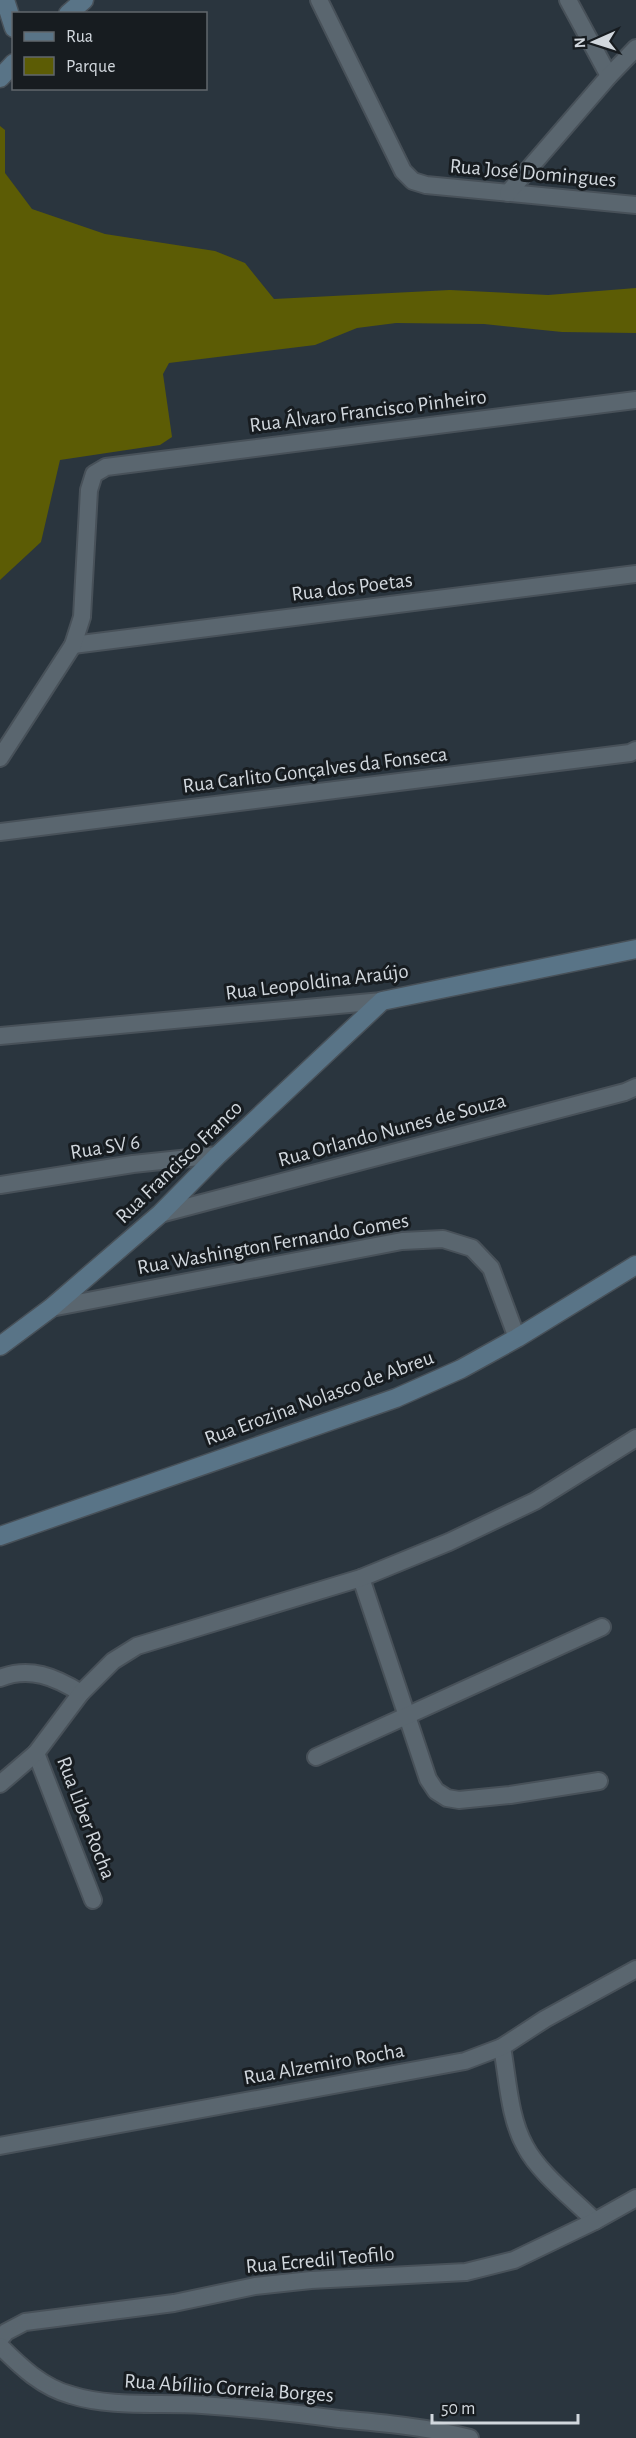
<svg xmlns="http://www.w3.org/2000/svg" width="636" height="2438" viewBox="0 0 636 2438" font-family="'Alegreya Sans',sans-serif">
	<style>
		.green { fill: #5c5c05 }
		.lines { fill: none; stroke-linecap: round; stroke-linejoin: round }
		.street-casing { stroke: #485159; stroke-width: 20 }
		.secondary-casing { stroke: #485159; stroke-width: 21 }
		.street { stroke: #5a666f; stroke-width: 16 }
		.secondary { stroke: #597487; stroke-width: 18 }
		.labels { text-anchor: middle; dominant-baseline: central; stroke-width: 6; stroke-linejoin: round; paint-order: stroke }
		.street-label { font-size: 21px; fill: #d1d7dd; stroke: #171c20 }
	</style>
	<rect width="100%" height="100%" fill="#2a353e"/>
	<!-- green -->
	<path class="green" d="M0,126L5,130V173L32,209L105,234L215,251L245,263L274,299L450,290L548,295L636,288V333L562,332L484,324L396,323L357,328L315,345L169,363L163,374L172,437L160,445L60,460L41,542L0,580Z"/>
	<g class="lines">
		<defs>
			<g id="street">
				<path d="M319,0L403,171L413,181L426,185L636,205"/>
				<path d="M568,0L609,76"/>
				<path d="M508,193L609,76L636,48"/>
				<path d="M73,645L636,574"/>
				<path d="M0,758L73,645L82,617L89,490L94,474L106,467L636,400"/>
				<path d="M0,832L630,753L636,750"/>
				<path d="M0,1036L382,1001"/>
				<path d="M0,1185L133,1164L218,1155"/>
				<path d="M160,1214L625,1092L636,1087"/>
				<path d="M51,1308L402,1241L443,1239L472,1248L491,1268L517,1338"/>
				<path d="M361,1578L428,1779L436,1791L447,1798L459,1800L510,1795L599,1781"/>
				<path d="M0,1678C30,1666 55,1677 81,1693"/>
				<path d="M36,1753L93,1900"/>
				<path d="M316,1757L602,1627"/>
				<path d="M0,1784L36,1753L81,1693L113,1661L137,1646L361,1578L449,1542L535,1501L636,1438"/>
				<path d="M502,2047C508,2080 509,2117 525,2146C539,2173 573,2199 595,2221"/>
				<path d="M0,2146L465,2061L502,2047L545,2019L636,1969"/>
				<path d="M0,2339L6,2332L25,2322L174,2303L255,2286L311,2280L466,2272L514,2260L595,2221L636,2198"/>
				<path d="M0,2346C21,2367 42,2387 71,2395C112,2408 159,2402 202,2405C248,2408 293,2413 339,2419C383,2423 427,2427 470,2438"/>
			</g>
			<g id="secondary">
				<path d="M5,0L14,28"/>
				<path d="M68,14L84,0"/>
				<path d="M0,78L14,63"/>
				<path d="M0,1346L51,1308L160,1214L218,1155L382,1001L636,949"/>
				<path d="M0,1536L396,1398L461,1369L517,1338L636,1265"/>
			</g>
		</defs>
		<!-- street casing -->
		<use href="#street" class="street-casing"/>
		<!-- secondary casing -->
		<use href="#secondary" class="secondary-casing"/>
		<!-- street -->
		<use href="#street" class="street"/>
		<!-- secondary -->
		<use href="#secondary" class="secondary"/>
	</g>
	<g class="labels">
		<!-- street labels -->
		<g class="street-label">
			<text transform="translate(533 173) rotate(5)">Rua José Domingues</text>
			<text transform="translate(368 411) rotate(-7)">Rua Álvaro Francisco Pinheiro</text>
			<text transform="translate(352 587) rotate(-7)">Rua dos Poetas</text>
			<text transform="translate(315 770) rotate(-7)">Rua Carlito Gonçalves da Fonseca</text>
			<text transform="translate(317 982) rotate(-7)">Rua Leopoldina Araújo</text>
			<text transform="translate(392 1130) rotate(-15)">Rua Orlando Nunes de Souza</text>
			<text transform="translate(105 1147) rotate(-9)">Rua SV 6</text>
			<text transform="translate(179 1162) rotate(-44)">Rua Francisco Franco</text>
			<text transform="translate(273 1244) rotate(-10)">Rua Washington Fernando Gomes</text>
			<text transform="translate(319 1398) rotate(-20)">Rua Erozina Nolasco de Abreu</text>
			<text transform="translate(86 1818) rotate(69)">Rua Liber Rocha</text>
			<text transform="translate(324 2064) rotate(-10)">Rua Alzemiro Rocha</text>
			<text transform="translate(320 2260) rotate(-5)">Rua Ecredil Teofilo</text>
			<text transform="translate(229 2388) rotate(4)">Rua Abíliio Correia Borges</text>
		</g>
	</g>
	<!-- legend -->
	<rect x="12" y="12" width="195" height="78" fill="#171c20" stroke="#61676c" stroke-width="1.5"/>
	<rect x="24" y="32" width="30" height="9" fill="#597487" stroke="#61676c" stroke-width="1.5"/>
	<text x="66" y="42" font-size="18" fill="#d1d7dd">Rua</text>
	<rect x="24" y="57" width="30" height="18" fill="#5c5c05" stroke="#61676c" stroke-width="1.5"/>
	<text x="66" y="72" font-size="18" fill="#d1d7dd">Parque</text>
	<!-- north arrow -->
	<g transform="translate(594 42) rotate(267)" stroke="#171c20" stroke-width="4.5" paint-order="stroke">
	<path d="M0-4.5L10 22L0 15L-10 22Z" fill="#d1d7dd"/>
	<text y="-9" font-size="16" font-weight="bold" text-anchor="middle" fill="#d1d7dd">N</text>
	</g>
	<!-- scale -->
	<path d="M432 2414v9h146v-9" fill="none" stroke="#d1d7dd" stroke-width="3"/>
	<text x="441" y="2414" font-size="18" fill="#d1d7dd" stroke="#171c20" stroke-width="4.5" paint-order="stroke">50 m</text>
</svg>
